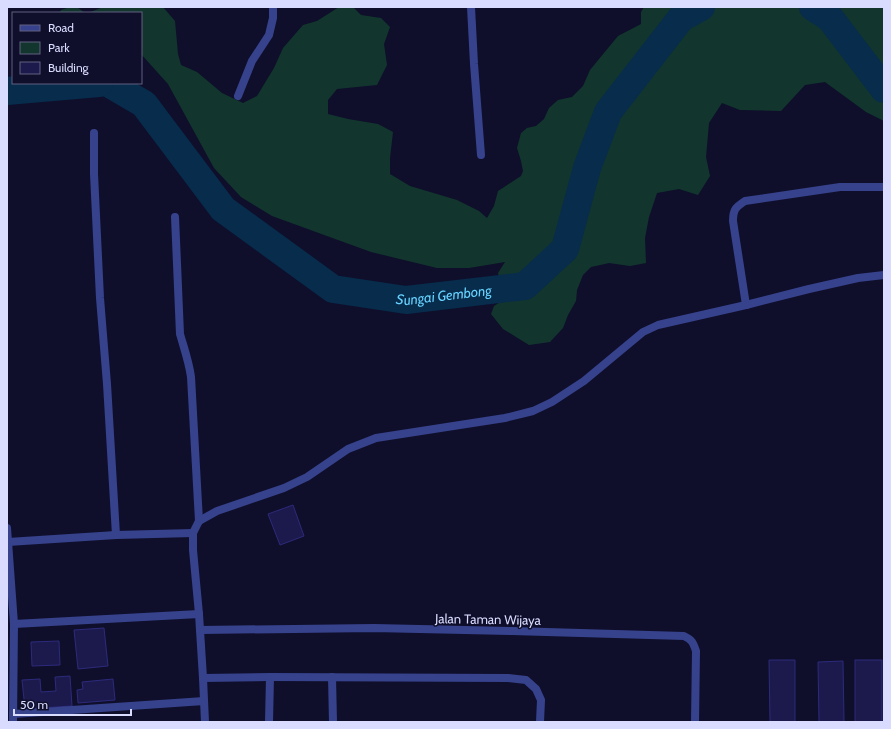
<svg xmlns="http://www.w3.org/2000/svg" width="891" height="729" viewBox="0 0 891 729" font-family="Cabin,sans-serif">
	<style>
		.green { fill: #12362e }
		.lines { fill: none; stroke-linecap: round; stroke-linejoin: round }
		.river { stroke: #072c4c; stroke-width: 28 }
		.building { fill: #1c1a4d; stroke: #2d2a7b }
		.minor { stroke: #37428d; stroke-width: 8 }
		.labels { text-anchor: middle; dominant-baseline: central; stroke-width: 3; stroke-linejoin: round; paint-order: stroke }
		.street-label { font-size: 13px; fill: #d9dbff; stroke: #0f0f2b }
		.water-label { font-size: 14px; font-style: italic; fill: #67d2ff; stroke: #0f0f2b }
	</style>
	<rect width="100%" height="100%" fill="#0f0f2b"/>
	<!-- green -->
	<g class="green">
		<path d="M70,7H77L85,13H59L61,10Z"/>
		<path d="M103,7H163L175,21L178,54L181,65L197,72L222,93L243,103L257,96L274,68L283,48L303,25L317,21L339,7H352L354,8L361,15L381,18L390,27L384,44L387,65L377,85L337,89L328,100V114L348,119L378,124L393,132L390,158V174L410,186L457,200L479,211L487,218L494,206L498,191L521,176L523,171L521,161L517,148L521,133L527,128L536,126L544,119L549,108L558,100L572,97L583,86L590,70L618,36L641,24V12L644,7H884V121L866,112L825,82L805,85L781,111L740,110L722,103L709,123L706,157L710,176L698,195L679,189L657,193L649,217L645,238L646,263L630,266L609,263L591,267L583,275L577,290L576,301L568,315L563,328L550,342L529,345L503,329L491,314L494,306L505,299L498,273L505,262L469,268H437L371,252L272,216L241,197L214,168L168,84L141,54V13H88Z"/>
	</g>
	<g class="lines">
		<!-- river -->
		<g class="river">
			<path d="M813,7L830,18L884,89"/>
			<path id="s1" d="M108,83L144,104L223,209L333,289L406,300L525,286L565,249L587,168L608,112L681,18L701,7"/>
			<path d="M7,91L99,83"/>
		</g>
	</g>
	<!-- building -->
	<g class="building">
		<path d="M293,505L304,536L280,545L268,514Z"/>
		<path d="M104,628L108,666L78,669L74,630Z"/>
		<path d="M59,641L60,665L32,666L31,642Z"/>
		<path d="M769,660H795V722H770Z"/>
		<rect x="855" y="660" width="27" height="62"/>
		<path d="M843,661L844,722H819L818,662Z"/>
		<path d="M70,676L72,706L25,709L22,680L40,679L41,692L56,691L55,677Z"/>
		<path d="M113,679L115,700L78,703L77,690L83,689L82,682Z"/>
	</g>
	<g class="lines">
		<!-- minor -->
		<g class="minor">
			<path d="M471,7L474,64L481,155"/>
			<path d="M238,96L252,61L269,35L273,18V7"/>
			<path d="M94,133V174L100,298L107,384L116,535"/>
			<path d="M175,217L180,334C184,348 189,362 191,377L199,521"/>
			<path d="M746,305L733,221C733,209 736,207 745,201L840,187H884"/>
			<path d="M7,528L14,624L13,722"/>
			<path d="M8,542L116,535L193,533"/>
			<path d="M14,624L199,614"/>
			<path d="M200,630L374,628L512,631L684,636C692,640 693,642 696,651L695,722"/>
			<path d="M332,677L333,722"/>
			<path d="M203,678L270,677L508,678L526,680L536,689L541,700L540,722"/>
			<path d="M13,714L204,701"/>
			<path d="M205,722L203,678L199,614L193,550V533L199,521L217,511L284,488L307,477L348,449L376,438L505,418L533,411L552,402L584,381L643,332L658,325L746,305L809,289L858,278L884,275"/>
			<path d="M269,722L270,677"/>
		</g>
	</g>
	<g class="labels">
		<!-- street labels -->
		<g class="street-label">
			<text transform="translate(488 619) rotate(1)">Jalan Taman Wijaya</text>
		</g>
		<!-- water labels -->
		<g class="water-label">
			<text stroke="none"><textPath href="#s1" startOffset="421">Sungai Gembong</textPath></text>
		</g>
	</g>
	<!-- border -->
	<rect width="891" height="729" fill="none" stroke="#d9dbff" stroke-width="16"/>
	<!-- legend -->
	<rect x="12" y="12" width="130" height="72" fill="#0f0f2b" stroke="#606180"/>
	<rect x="20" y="25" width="20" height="6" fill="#37428d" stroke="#606180"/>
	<text x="48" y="32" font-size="12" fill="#d9dbff">Road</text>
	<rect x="20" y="42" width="20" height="12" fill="#12362e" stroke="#606180"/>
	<text x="48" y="52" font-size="12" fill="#d9dbff">Park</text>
	<rect x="20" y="62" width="20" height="12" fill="#1c1a4d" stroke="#606180"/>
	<text x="48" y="72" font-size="12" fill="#d9dbff">Building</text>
	<!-- scale -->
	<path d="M14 709v6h117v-6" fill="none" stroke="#d9dbff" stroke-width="2"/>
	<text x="20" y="709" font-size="12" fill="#d9dbff" stroke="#0f0f2b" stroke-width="3" paint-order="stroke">50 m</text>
</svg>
